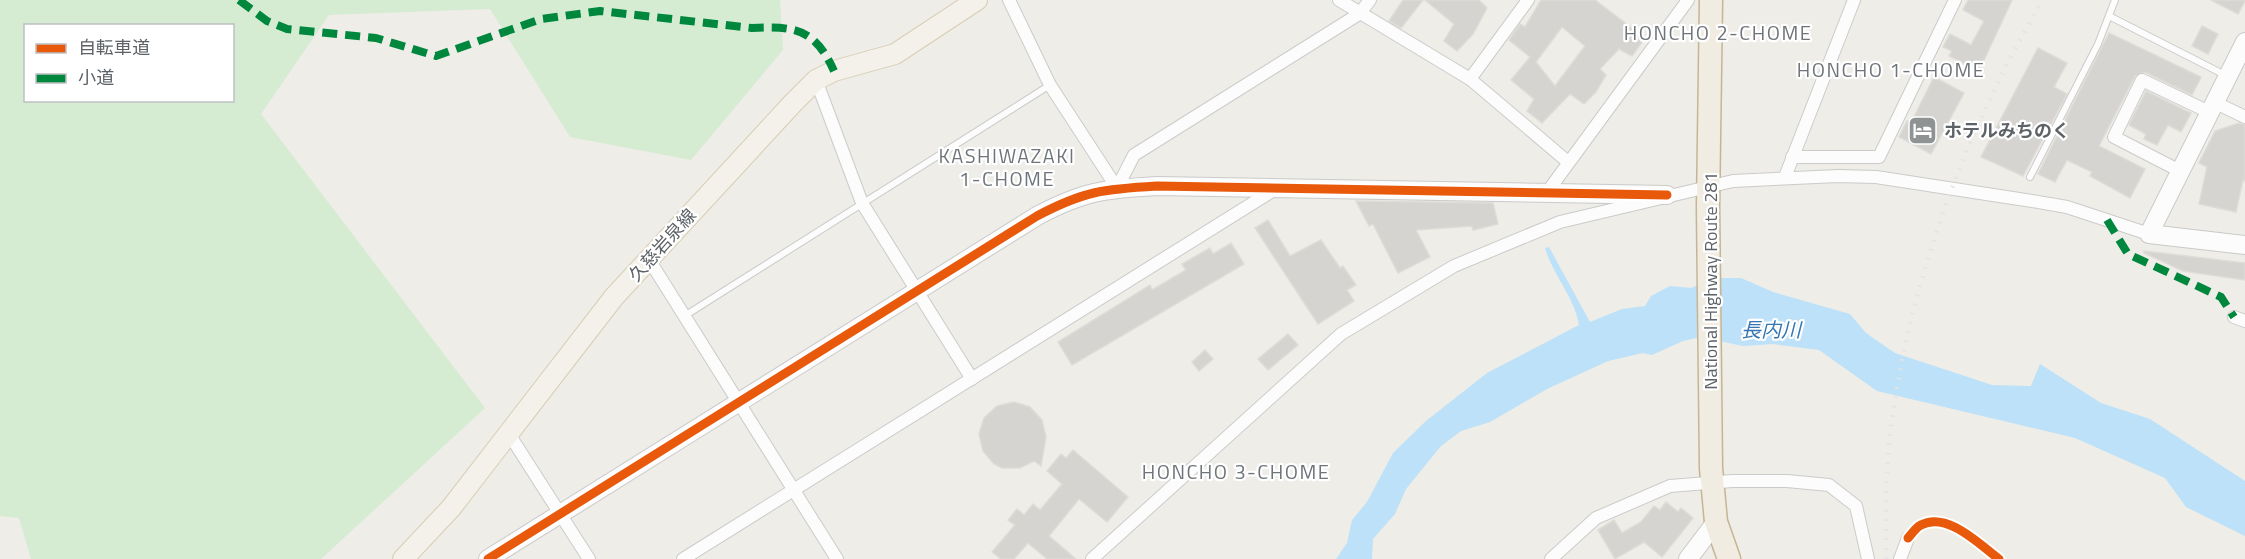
<svg xmlns="http://www.w3.org/2000/svg" width="2245" height="559" viewBox="0 0 2245 559" font-family="'Titillium Web','Noto Sans JP',sans-serif">
	<style>
		.green { fill: #d5ecd2; fill-rule: evenodd }
		.water { fill: #bce1f8 }
		.building { fill: #d5d4d1; stroke: #dedcd7; stroke-width: 1.5; fill-rule: evenodd }
		.lines { fill: none; stroke-linecap: round; stroke-linejoin: round }
		.lane-casing { stroke: #cbcbca; stroke-width: 8 }
		.street-casing { stroke: #cbcbca; stroke-width: 14 }
		.secondary-casing { stroke: #c9cac9; stroke-width: 20 }
		.primary-casing { stroke: #d8cdb4; stroke-width: 22 }
		.highway-casing { stroke: #c6b594; stroke-width: 25 }
		.lane { stroke: #fcfcfc; stroke-width: 6 }
		.street { stroke: #fcfcfc; stroke-width: 12 }
		.secondary { stroke: #fcfcfc; stroke-width: 18 }
		.primary { stroke: #f3f1e9; stroke-width: 20 }
		.highway { stroke: #f0ece2; stroke-width: 22 }
		.rail { stroke: #e3e4e3; stroke-width: 4.5; stroke-dasharray: 1.5 8; stroke-linecap: butt }
		.quiet { stroke: #00873e; stroke-width: 8; stroke-dasharray: 15 8; stroke-linecap: butt }
		.cycleway-casing { stroke: #fff; stroke-width: 13 }
		.cycleway { stroke: #e8590c; stroke-width: 9 }
		.labels { text-anchor: middle; dominant-baseline: central; stroke-width: 4.5; stroke-linejoin: round; paint-order: stroke }
		.poi-label { font-size: 18px; font-weight: bold; fill: #5d6267; stroke: #fff; text-anchor: start }
		.street-label { font-size: 18px; fill: #5d6267; stroke: #fff }
		.neighbourhood-label { font-size: 20px; letter-spacing: 1.5px; fill: #6e7479; stroke: #fff }
		.water-label { font-size: 20px; font-style: italic; fill: #3677b3; stroke: #fff }
	</style>
	<rect width="100%" height="100%" fill="#eeede8"/>
	<!-- green -->
	<path class="green" d="M0,0H780L783,50L691,160L570,137L490,9L329,15L261,114L485,408L321,559H31L19,518L0,516ZM26,26H232V100H26Z"/>
	<!-- water -->
	<path class="water" d="M1549,247L1590,322L1622,309L1645,306L1651,296L1670,286L1691,288L1718,278H1741L1773,292L1850,314L1866,333L1895,353L1992,385L2031,386L2040,364L2101,403L2150,419L2245,481V536L2186,507L2165,478L2075,438L1877,391L1819,350L1773,344L1743,346L1700,337L1683,341L1652,355L1643,353L1608,361L1547,389L1490,422L1461,431L1441,446L1406,489L1395,514L1373,539L1372,559H1336L1347,543L1352,520L1367,502L1393,453L1426,421L1487,373L1579,325C1575,298 1553,275 1545,248Z"/>
	<!-- building -->
	<g class="building">
		<path d="M1403,0H1423L1401,28L1389,21Z"/>
		<path d="M1425,0H1479L1487,8L1473,34L1457,51L1444,41L1454,24Z"/>
		<path d="M1541,0H1595L1645,38L1632,56L1619,49L1600,69L1606,75L1596,92L1584,104L1570,94L1542,123L1527,111L1534,99L1511,80L1530,57L1509,40L1520,24L1525,27ZM1562,27L1585,46L1555,86L1536,62Z"/>
		<path d="M1968,0H2012L1979,71L1949,56L1952,51L1943,47L1950,34L1971,45L1984,21L1963,10Z"/>
		<path d="M2211,0H2245V1L2238,14Z"/>
		<path d="M2202,26L2218,34L2208,54L2192,46Z"/>
		<path d="M2109,33L2201,77L2192,95L2145,72L2135,76L2099,146L2145,169L2130,198L2090,176L2092,172L2067,160L2055,182L2038,174Z"/>
		<path d="M2038,48L2067,63L2054,87L2067,94L2023,176L1981,157Z"/>
		<path d="M1934,77L1964,93L1931,154L1899,137L1907,121L1911,123Z"/>
		<path d="M2146,91L2191,113L2181,132L2168,125L2157,145L2144,139L2146,134L2129,125Z"/>
		<path d="M2239,123L2245,125V181L2243,180L2236,212L2199,204L2207,167L2199,163L2215,131Z"/>
		<path d="M1356,201L1493,203L1498,224L1473,230L1472,226L1416,230L1430,257L1398,273L1373,224L1369,226Z"/>
		<path d="M1268,220L1290,256L1321,240L1340,268L1343,266L1356,285L1347,290L1354,301L1318,324L1255,228Z"/>
		<path d="M1231,243L1244,264L1072,365L1058,342L1150,285L1152,290L1186,270L1182,264L1210,248L1213,254Z"/>
		<path d="M2144,251L2245,263V280L2183,271L2144,253Z"/>
		<path d="M1288,334L1298,345L1268,370L1258,359Z"/>
		<path d="M1205,350L1213,359L1199,371L1192,362Z"/>
		<path d="M1014,402L1030,407L1042,420L1046,437L1041,466L1034,461L1020,468H1002L994,464L983,451L979,434L984,418L997,406Z"/>
		<path d="M1073,450L1128,497L1107,522L1079,499L1049,536L1076,559H1047L1028,543L1014,559H1001L992,552L1015,525L1008,520L1017,509L1024,515L1033,504L1040,510L1062,484L1047,471L1061,454L1066,458Z"/>
		<path d="M1666,502L1678,512L1681,508L1693,518L1662,557L1644,542L1615,559L1598,530L1614,520L1622,533L1641,522L1654,506L1660,510Z"/>
	</g>
	<g class="lines">
		<defs>
			<g id="lane">
				<path d="M2109,16L2227,76"/>
				<path d="M2030,177L2098,44L2115,0"/>
				<path d="M686,315L1050,85"/>
			</g>
			<g id="street">
				<path d="M1009,0L1050,85L1117,188"/>
				<path d="M1339,0L1470,79L1568,162"/>
				<path d="M1470,79L1528,0"/>
				<path d="M816,80L862,203L972,379"/>
				<path d="M2214,102L2245,117"/>
				<path d="M1792,157H1879L1955,0"/>
				<path d="M2180,171L2114,137L2142,80L2209,112"/>
				<path d="M1785,177L1854,0"/>
				<path d="M1117,188L1134,155L1359,14L1370,0"/>
				<path d="M1548,191L1688,0"/>
				<path d="M648,258L837,559"/>
				<path d="M2234,317L2245,321"/>
				<path d="M509,434L589,559"/>
				<path d="M683,559L1277,188"/>
				<path d="M1092,559L1341,334L1454,266L1560,222L1733,181L1838,176L1876,177L2032,201L2067,207L2149,234"/>
				<path d="M1551,559L1596,518L1670,486L1732,481H1787L1829,485L1856,506L1868,559"/>
				<path d="M1900,559L1908,538"/>
			</g>
			<g id="secondary">
				<path d="M2245,42L2149,234L2245,245"/>
				<path d="M488,559L1037,216C1084,191 1104,189 1157,186L1667,195"/>
				<path d="M1688,559L1716,522"/>
			</g>
			<path id="primary" d="M403,559L451,508L614,297L793,103L816,80L834,71L895,54L977,0"/>
			<path id="highway" d="M1711,0L1708,207L1711,468L1716,522L1729,559"/>
		</defs>
		<!-- lane casing -->
		<use href="#lane" class="lane-casing"/>
		<!-- street casing -->
		<use href="#street" class="street-casing"/>
		<!-- secondary casing -->
		<use href="#secondary" class="secondary-casing"/>
		<!-- primary casing -->
		<use href="#primary" class="primary-casing"/>
		<!-- highway casing -->
		<use href="#highway" class="highway-casing"/>
		<!-- lane -->
		<use href="#lane" class="lane"/>
		<!-- street -->
		<use href="#street" class="street"/>
		<!-- secondary -->
		<use href="#secondary" class="secondary"/>
		<!-- primary -->
		<use href="#primary" class="primary"/>
		<!-- highway -->
		<use href="#highway" class="highway"/>
		<!-- rail -->
		<path class="rail" d="M1886,559C1886,518 1885,476 1890,436C1908,286 1965,129 2043,0"/>
		<!-- quiet -->
		<g class="quiet">
			<path d="M239,0L267,21L287,29L376,38L436,56L541,19L600,11L752,28C796,26 815,29 834,71"/>
			<path d="M2107,220L2128,254L2221,297L2234,317"/>
		</g>
		<defs>
			<g id="cycleway">
				<path d="M1908,538C1912,534 1916,527 1921,525C1947,511 1980,545 1999,559"/>
				<path d="M488,559L1037,216C1084,191 1104,189 1157,186L1667,195"/>
			</g>
		</defs>
		<!-- cycleway casing -->
		<use href="#cycleway" class="cycleway-casing"/>
		<!-- cycleway -->
		<use href="#cycleway" class="cycleway"/>
	</g>
	<!-- icons -->
	<defs>
		<symbol id="hotel-square" viewBox="-11 -11 22 22"><rect x="-9" y="-9" width="18" height="18" rx="4" fill="#909394" stroke="#fff"/><path d="M-6-4.5h1.5V1H6V5H4.5V3h-9V5H-6ZM-4 0a1.8 1.8 0 1 1 3.6 0ZM.5 0V-2.5h3Q6-2.5 6 0Z" fill="#fff"/></symbol>
	</defs>
	<g fill-rule="evenodd">
		<use href="#hotel-square" x="1906" y="114" width="33" height="33"/>
	</g>
	<g class="labels">
		<!-- poi labels -->
		<g class="poi-label">
			<text x="1944" y="130">ホテルみちのく</text>
		</g>
		<!-- street labels -->
		<g class="street-label">
			<text transform="translate(662 245) rotate(-48)">久慈岩泉線</text>
			<text transform="translate(1710 281) rotate(-90)">National Highway Route 281</text>
		</g>
		<!-- neighbourhood labels -->
		<g class="neighbourhood-label">
			<text x="1718" y="32">HONCHO 2-CHOME</text>
			<text x="1891" y="69">HONCHO 1-CHOME</text>
			<text x="1007" y="155">KASHIWAZAKI<tspan x="1007" dy="23">1-CHOME</tspan></text>
			<text x="1236" y="471">HONCHO 3-CHOME</text>
		</g>
		<!-- water labels -->
		<g class="water-label">
			<text x="1771" y="329">長内川</text>
		</g>
	</g>
	<!-- legend -->
	<rect x="24" y="24" width="210" height="78" fill="#ffffff" stroke="#bec0c2" stroke-width="1.5"/>
	<rect x="36" y="44" width="30" height="9" fill="#e8590c" stroke="#bec0c2" stroke-width="1.5"/>
	<text x="78" y="54" font-size="18" fill="#5d6267">自転車道</text>
	<rect x="36" y="74" width="30" height="9" fill="#00873e" stroke="#bec0c2" stroke-width="1.5"/>
	<text x="78" y="84" font-size="18" fill="#5d6267">小道</text>
</svg>
